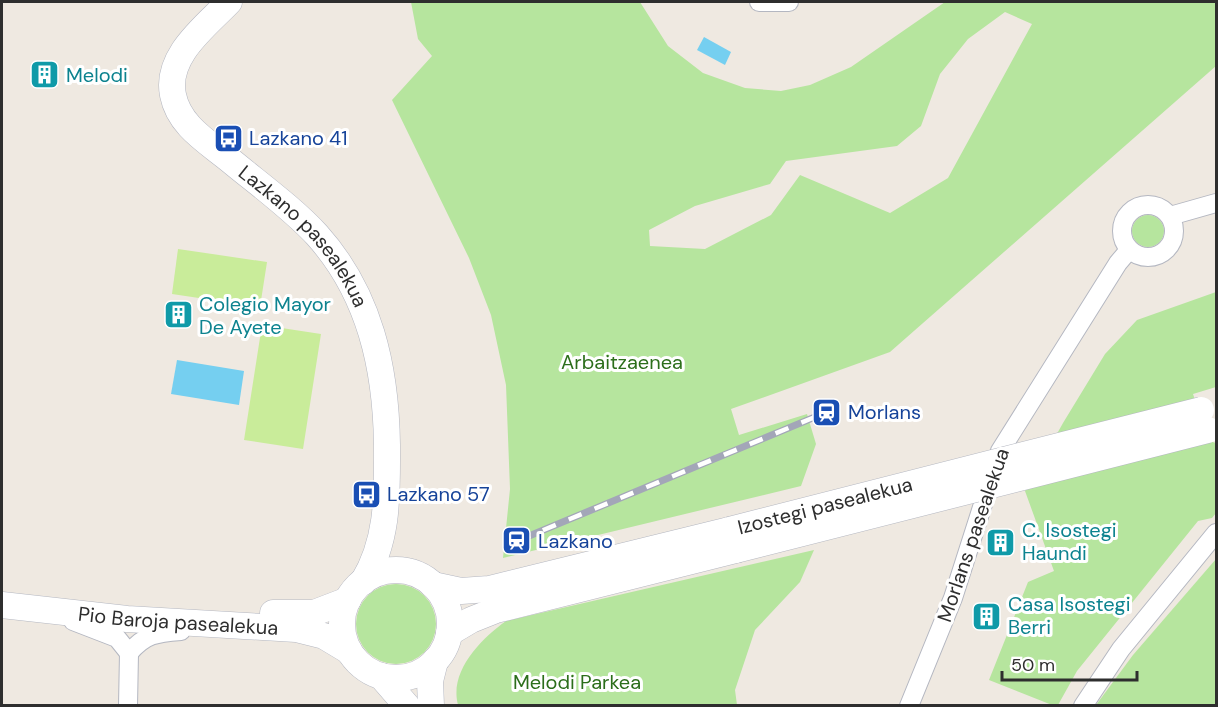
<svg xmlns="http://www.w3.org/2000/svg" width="1218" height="707" viewBox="0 0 1218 707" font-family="'DM Sans',sans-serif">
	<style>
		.green { fill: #b6e59e; fill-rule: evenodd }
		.pitch { fill: #c9ec9a }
		.water { fill: #75cff0 }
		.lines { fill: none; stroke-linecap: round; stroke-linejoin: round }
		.street-casing { stroke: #b4b7c1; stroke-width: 20 }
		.secondary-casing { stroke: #b4b7c1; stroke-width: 27 }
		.street { stroke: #fff; stroke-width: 18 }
		.secondary { stroke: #fff; stroke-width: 26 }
		.rail-casing { stroke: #a3a6b8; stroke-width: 7 }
		.rail { stroke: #fff; stroke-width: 4.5; stroke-dasharray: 14; stroke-linecap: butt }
		.secondary-bridge-casing { stroke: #b4b7c1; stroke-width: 27; stroke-linecap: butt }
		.secondary-bridge { stroke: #fff; stroke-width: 26 }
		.labels { text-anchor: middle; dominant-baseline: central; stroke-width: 6; stroke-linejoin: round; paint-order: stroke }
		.culture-label { font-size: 20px; fill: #0d838f; stroke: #fff; text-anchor: start }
		.transit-label { font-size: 20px; fill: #164399; stroke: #fff; text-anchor: start }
		.street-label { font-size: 20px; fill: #2e2e2e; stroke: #fff }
		.park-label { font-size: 20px; fill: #2c6e1b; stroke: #fff }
	</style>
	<rect width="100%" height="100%" fill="#efe9e1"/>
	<!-- green -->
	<g class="green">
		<path d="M411,2H640L668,46L703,73L745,88L781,91L810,85L851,67L945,2H1216V66L890,352L731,409L739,435L807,414L816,444L801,486L503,558L510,489L506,385L491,315L469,258L392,100L432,56L418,39ZM1005,12L1032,24L948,178L890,213L800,175L771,215L705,249L650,246L649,230L695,206L770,184L786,161L897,146L921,126L940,74L968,39Z"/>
		<circle cx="1148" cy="231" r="16"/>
		<path d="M1216,292V387L1193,394L1209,441L1216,443V513L1212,518L1198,521L1077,671L1058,705H1052L989,680L1028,582L1054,571L1025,491L1063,423L1105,354L1137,320Z"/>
		<path d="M814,550L800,582L755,630L735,690L737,705H458C449,671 481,639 506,621Z"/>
		<path d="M1216,559V705H1096L1133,655Z"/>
		<circle cx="396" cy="624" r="40"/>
	</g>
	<!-- pitch -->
	<g class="pitch">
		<path d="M178,249L267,262L260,307L172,294Z"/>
		<path d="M262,325L321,334L303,449L244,440Z"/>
	</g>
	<!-- water -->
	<g class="water">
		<path d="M704,37L731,52L725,65L697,50Z"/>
		<path d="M177,360L244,371L239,405L171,394Z"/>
	</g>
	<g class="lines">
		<defs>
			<g id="street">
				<path d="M759,2H789"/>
				<circle cx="1148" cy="231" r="26"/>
				<path d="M1170,216L1216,203"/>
				<path d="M73,621L117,638L129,653C145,634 156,633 181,631"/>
				<path d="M128,706L129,653"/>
				<path d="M909,706L953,598L1000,451L1118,263L1129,250"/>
				<path d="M1083,706L1121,649L1216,533"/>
			</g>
			<g id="secondary">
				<path id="s1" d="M229,2C206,26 165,56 173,95C179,126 208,142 231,161C260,185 292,208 317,235C370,294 386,368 387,445C387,494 389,539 363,582"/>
				<circle cx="396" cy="624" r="54"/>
				<path d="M433,585L461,591L489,589L729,530"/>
				<path id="s2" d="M2,605L127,619L296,629L324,636L349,651"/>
				<path d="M273,613H314L348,600"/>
				<path d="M449,633L471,620L496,610L736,550"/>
				<path d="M381,676L407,706"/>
				<path d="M431,706L430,681L435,661"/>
			</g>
		</defs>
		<!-- street casing -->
		<use href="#street" class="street-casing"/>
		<!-- secondary casing -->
		<use href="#secondary" class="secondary-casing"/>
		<!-- street -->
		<use href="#street" class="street"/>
		<!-- secondary -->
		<use href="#secondary" class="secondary"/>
		<defs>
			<path id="rail" d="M517,541L827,412"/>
		</defs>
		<!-- rail casing -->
		<use href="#rail" class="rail-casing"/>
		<!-- rail -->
		<use href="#rail" class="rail"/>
		<defs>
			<g id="secondary-bridge">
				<path id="s3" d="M729,530L1201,410"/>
				<path d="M736,550L1208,430"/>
			</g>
		</defs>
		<!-- secondary-bridge casing -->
		<use href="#secondary-bridge" class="secondary-bridge-casing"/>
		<!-- secondary-bridge -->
		<use href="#secondary-bridge" class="secondary-bridge"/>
	</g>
	<!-- icons -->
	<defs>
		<symbol id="building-square" viewBox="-11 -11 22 22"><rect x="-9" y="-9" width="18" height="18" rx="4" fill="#0f9aa8" stroke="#fff"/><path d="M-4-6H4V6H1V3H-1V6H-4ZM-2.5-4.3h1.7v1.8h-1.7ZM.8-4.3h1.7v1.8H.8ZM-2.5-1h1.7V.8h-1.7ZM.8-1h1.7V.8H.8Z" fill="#fff"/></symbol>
		<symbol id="bus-square" viewBox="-11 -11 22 22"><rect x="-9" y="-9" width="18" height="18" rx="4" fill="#1a4fb4" stroke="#fff"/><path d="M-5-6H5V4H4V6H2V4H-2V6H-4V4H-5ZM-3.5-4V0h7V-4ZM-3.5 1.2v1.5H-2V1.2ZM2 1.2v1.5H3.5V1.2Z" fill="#fff"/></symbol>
		<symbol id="station-square" viewBox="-11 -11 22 22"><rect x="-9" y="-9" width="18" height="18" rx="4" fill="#1a4fb4" stroke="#fff"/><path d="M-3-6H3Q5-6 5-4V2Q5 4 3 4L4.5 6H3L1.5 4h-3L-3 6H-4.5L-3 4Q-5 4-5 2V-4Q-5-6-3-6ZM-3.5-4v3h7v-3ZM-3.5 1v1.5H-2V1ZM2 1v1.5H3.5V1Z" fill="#fff"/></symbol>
	</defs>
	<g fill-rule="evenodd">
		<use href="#building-square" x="28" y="58" width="33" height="33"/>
		<use href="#bus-square" x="212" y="122" width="33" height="33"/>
		<use href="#building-square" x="162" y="298" width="33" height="33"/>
		<use href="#station-square" x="810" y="396" width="33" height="33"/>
		<use href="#bus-square" x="350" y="478" width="33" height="33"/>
		<use href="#station-square" x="500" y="524" width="33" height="33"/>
		<use href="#building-square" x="984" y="526" width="33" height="33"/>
		<use href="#building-square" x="970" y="600" width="33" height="33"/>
	</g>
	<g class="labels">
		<!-- culture labels -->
		<g class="culture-label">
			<text x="66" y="75">Melodi</text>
			<text x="199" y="304">Colegio Mayor<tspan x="199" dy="23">De Ayete</tspan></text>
			<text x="1022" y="530">C. Isostegi<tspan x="1022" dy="23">Haundi</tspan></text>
			<text x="1008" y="604">Casa Isostegi<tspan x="1008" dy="23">Berri</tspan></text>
		</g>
		<!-- transit labels -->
		<g class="transit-label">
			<text x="249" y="138">Lazkano 41</text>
			<text x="848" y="412">Morlans</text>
			<text x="387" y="494">Lazkano 57</text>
			<text x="538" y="541">Lazkano</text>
		</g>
		<!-- street labels -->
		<g class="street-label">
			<text stroke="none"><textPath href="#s1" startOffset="309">Lazkano pasealekua</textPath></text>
			<text stroke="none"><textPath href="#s3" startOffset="99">Izostegi pasealekua</textPath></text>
			<text transform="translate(973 535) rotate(-71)">Morlans pasealekua</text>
			<text stroke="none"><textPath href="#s2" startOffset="177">Pio Baroja pasealekua</textPath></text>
		</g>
		<!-- park labels -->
		<g class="park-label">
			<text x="622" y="362">Arbaitzaenea</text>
			<text x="577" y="682">Melodi Parkea</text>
		</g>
	</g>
	<!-- border -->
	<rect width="1218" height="707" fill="none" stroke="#2e2e2e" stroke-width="6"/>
	<!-- scale -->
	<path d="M1002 671v9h135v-9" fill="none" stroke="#2e2e2e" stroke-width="3"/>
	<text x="1011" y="671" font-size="18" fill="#2e2e2e" stroke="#ffffff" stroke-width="4.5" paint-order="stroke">50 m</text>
</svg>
